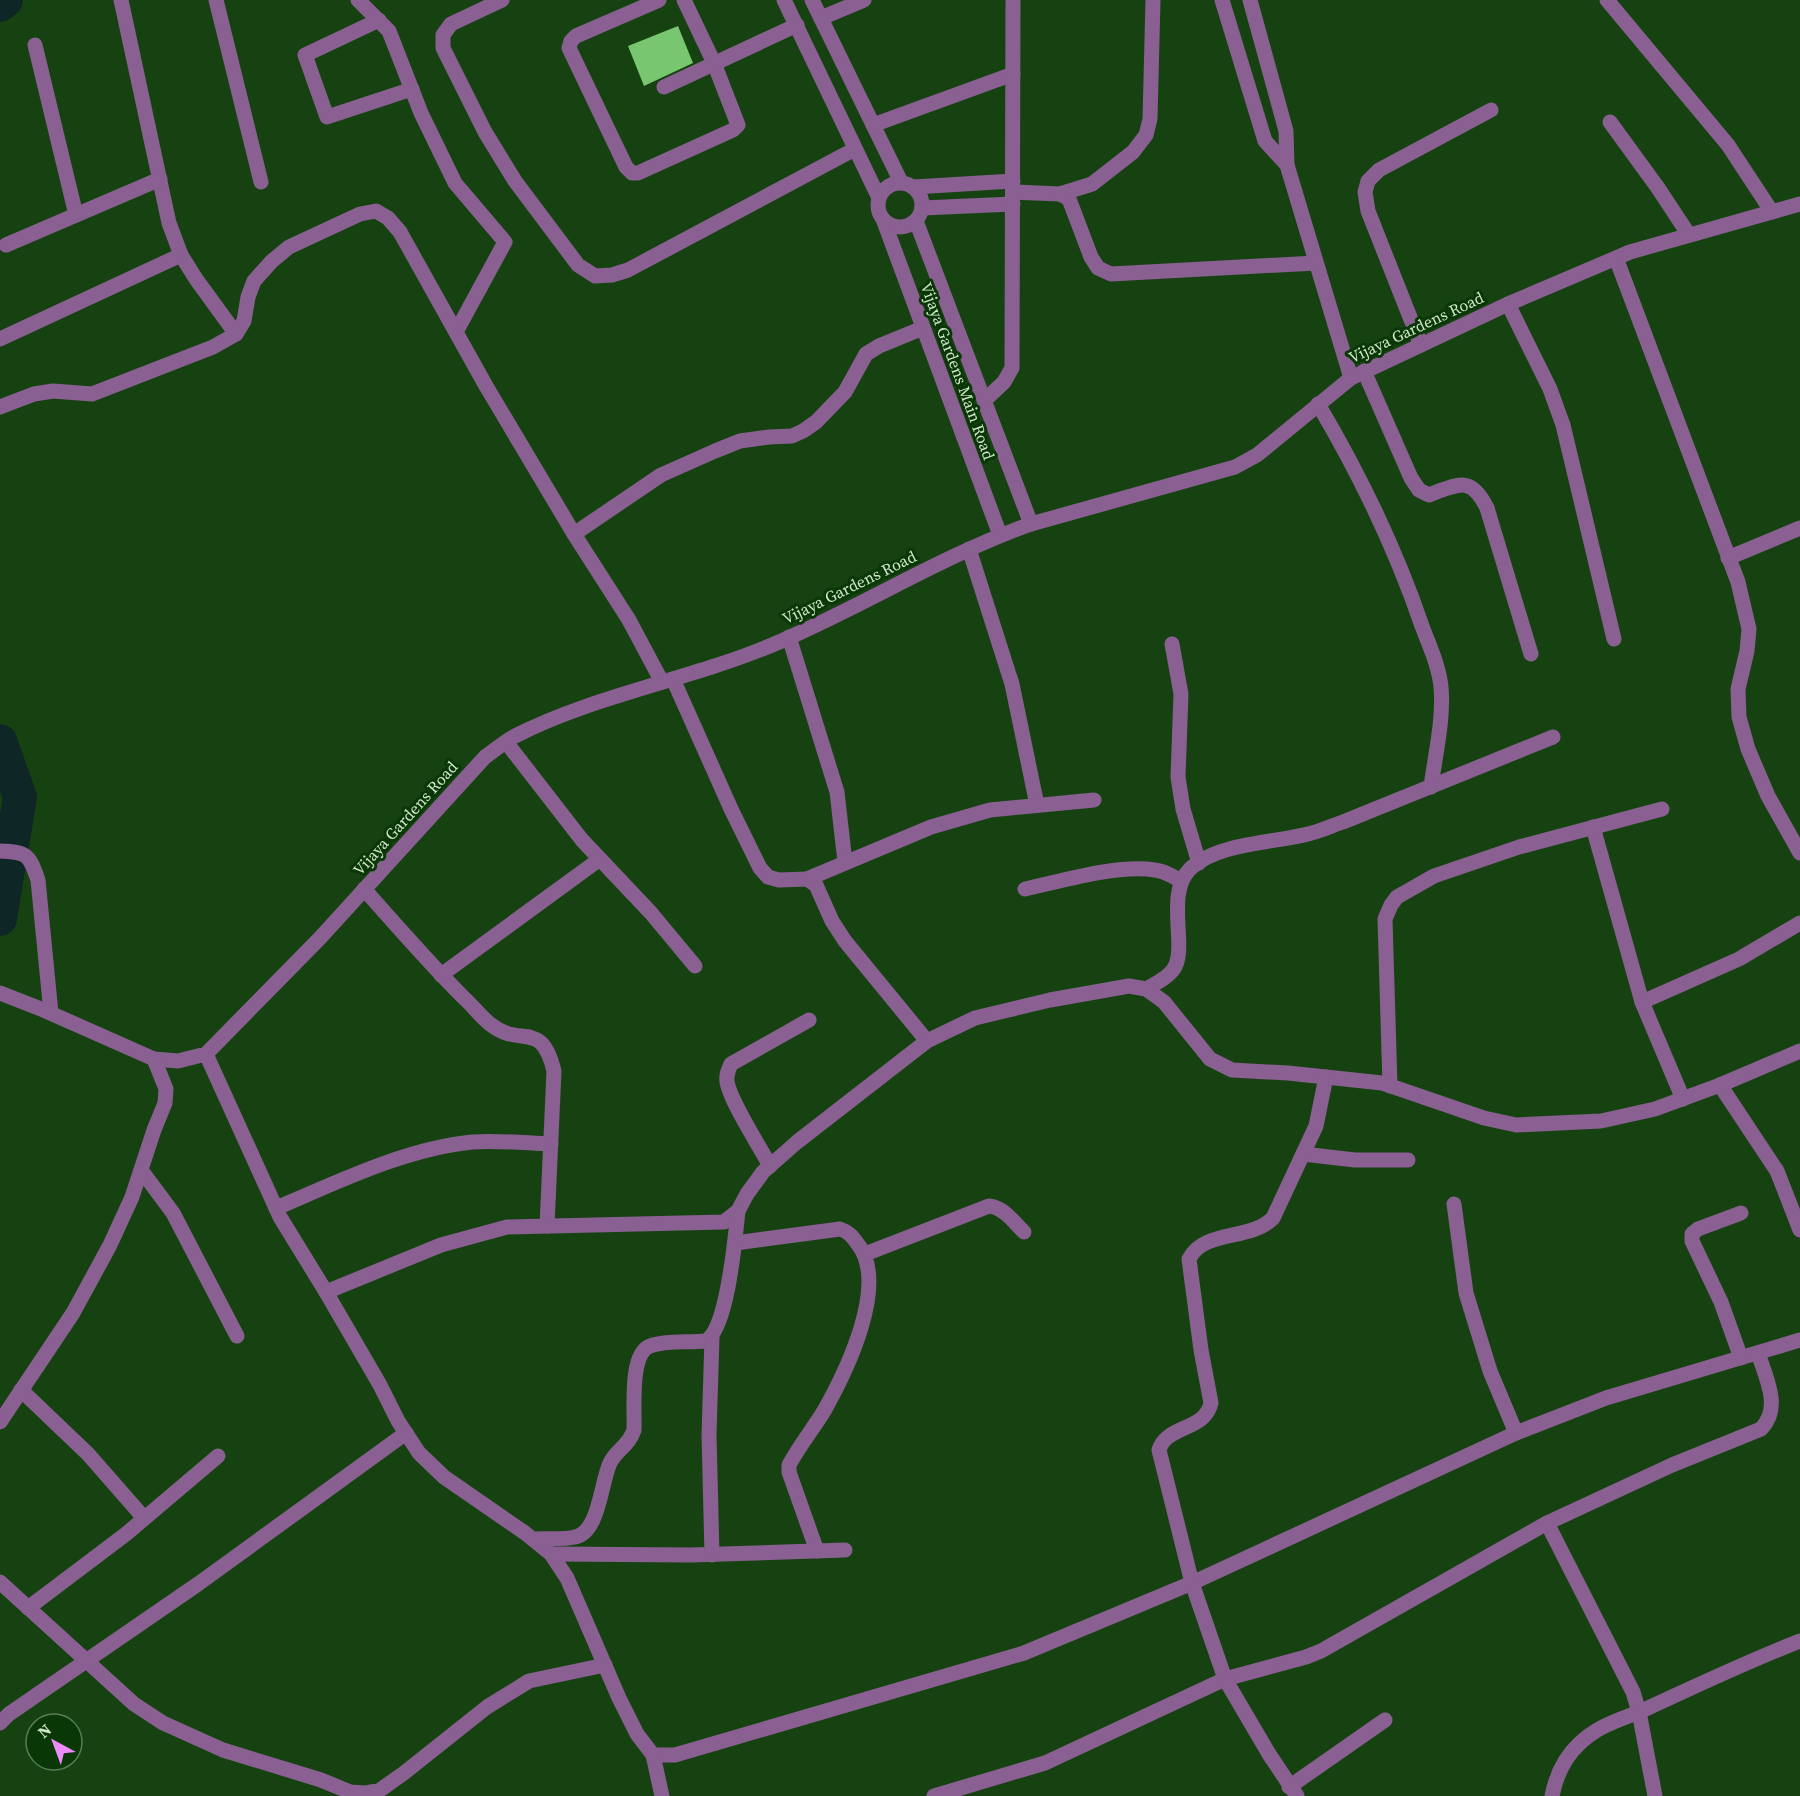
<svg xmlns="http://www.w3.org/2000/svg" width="1800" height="1796" viewBox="0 0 1800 1796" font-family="'Source Serif 4',serif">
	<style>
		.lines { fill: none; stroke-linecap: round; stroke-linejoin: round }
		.river { stroke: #0f2627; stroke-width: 34 }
		.building { fill: #78c66f }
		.minor { stroke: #8a5f91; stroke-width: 15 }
		.labels { text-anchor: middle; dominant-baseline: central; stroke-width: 6; stroke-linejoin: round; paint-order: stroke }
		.street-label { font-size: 16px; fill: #cee6cb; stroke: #0a3706 }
	</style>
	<rect width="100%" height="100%" fill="#164212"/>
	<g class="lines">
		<!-- river -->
		<g class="river">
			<path d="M0,5L6,0"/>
			<path d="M0,741L20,797L0,919"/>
		</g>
	</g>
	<!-- building -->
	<path class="building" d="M678,26L693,63L644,86L628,46Z"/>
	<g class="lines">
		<!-- minor -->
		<g class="minor">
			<path d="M121,0L169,223L181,255L196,279L236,334"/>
			<path d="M216,0L261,182"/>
			<path d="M358,0L389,31L421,113L455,183L505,242L456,332"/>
			<path d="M502,0L451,24L443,35V48L485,132L515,181L578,265L595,276L612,275L628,270L855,149"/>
			<path d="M659,0L576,36L571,41L569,48L626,167L632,173H638L733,130L738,125L714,63L684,0"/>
			<path d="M784,0L879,198"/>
			<path d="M812,0L901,182"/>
			<path d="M1222,0L1265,141L1287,165"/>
			<path d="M1250,0L1286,131L1287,165L1351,378"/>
			<path d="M1607,0L1728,145L1772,212"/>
			<path d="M821,18L864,0"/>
			<path d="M379,20L305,55L327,117L412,89"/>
			<path d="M35,45L76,215"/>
			<path d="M664,87L797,25"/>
			<path d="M1610,122L1658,188L1689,235"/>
			<path d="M873,125L1013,74"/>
			<circle cx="900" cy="205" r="22"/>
			<path d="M914,187L1013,181"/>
			<path d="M1013,192L1060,194L1069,199L1091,257L1098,268L1111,274L1316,263"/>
			<path d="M1060,194L1092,184L1133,152L1146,135L1150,119L1153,0"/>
			<path d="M922,208L1013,204"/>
			<path d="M883,219L1000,535"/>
			<path d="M916,221L1031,524"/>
			<path d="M6,245L160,179"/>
			<path d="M1616,258L1738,582L1749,629L1747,651L1738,689L1739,717L1748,749L1768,796L1800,853"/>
			<path d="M1508,304L1550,389L1563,425L1614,639"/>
			<path d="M0,339L181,255"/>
			<path d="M1421,345L1368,211L1365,192L1368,181L1379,170L1491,110"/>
			<path d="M1364,371L1411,478L1419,490L1429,495C1458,484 1471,475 1487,508L1531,654"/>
			<path d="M985,400L1004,382L1012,368L1013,0"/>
			<path d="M1318,404C1360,475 1395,547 1422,626C1429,645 1439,666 1441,687C1444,719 1435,755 1431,787"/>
			<path d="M0,407L34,394L53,391L92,394L213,347L236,334L244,321L248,297L254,281L272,261L289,247L360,214L376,211L388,218L400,232L486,386L574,534L629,620L662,682"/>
			<path d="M574,534L661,475L715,451L740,441L769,437L792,436L803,431L816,422L845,392L866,354L879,346L923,328"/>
			<path d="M969,549L1012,684L1037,805"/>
			<path d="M1728,558L1800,528"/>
			<path d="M789,637L837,792L845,862"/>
			<path d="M1172,644L1181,694L1178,777L1183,809L1199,863"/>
			<path d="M673,679L731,809L760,868L768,877L779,880L807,879L816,885L832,921L845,941L927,1041"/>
			<path d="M506,742L582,840L651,913L695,966"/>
			<path d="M1593,827L1642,1002L1683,1099"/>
			<path d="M0,851C27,852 29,854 38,880L51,1013"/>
			<path d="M807,879L931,827L990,810L1094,800"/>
			<path d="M364,889C397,926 429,963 464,998C473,1006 481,1017 490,1024C521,1049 541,1018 554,1071L547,1226"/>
			<path d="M1025,889C1062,881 1118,864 1155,870C1165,871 1172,876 1181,881"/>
			<path d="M441,975L600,859"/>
			<path d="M1146,989C1155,984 1166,979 1173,970C1189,949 1164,895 1190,869C1216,843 1274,843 1308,834C1320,831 1331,826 1343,822L1553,737"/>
			<path d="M0,993L41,1009L154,1059L178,1061L206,1054L320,938L485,757C495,750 504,742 515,736C595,695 689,680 772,645C860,608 941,556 1031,524L1235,467L1257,455L1351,378L1508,304L1630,252L1800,204"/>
			<path d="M1642,1002L1739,959L1800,923"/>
			<path d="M206,1054L280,1217L326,1292L380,1385L398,1421L419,1453L444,1477L525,1533L551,1554L567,1578L619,1698L637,1734L653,1755H675L1024,1653L1192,1583L1516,1433L1606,1398L1800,1340"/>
			<path d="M1720,1085L1777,1171L1800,1230"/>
			<path d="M1390,1086L1385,919L1391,905L1397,897L1434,876L1519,847L1662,809"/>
			<path d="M1303,1154L1355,1160H1408"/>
			<path d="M770,1166C759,1145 731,1103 727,1082C726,1075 728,1071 731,1064L809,1020"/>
			<path d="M141,1170L173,1213L237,1336"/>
			<path d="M1454,1204L1466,1293L1490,1371L1516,1433"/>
			<path d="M276,1208C338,1182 404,1149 472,1142C498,1140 525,1143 551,1144"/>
			<path d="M1741,1213L1698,1229L1692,1234V1241L1721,1302L1741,1358"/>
			<path d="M735,1243L840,1229C849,1232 852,1236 857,1243C890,1283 846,1372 824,1411C813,1429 799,1446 789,1465V1472L817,1551"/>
			<path d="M865,1254L989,1206C1003,1207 1014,1222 1024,1232"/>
			<path d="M326,1292L441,1245L507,1227L724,1222L738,1211L747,1194L763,1172L797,1142L927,1041L975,1018L1050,1000L1129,986L1146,989L1164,1002L1210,1059L1232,1070L1288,1073L1382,1083L1484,1118L1516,1125L1601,1121L1655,1109L1720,1085L1800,1051"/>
			<path d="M21,1390L88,1454L144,1518"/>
			<path d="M0,1422L73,1313L110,1245L132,1197L154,1130L165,1103L166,1089L154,1059"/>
			<path d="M1547,1523L1633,1692L1639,1712L1655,1796"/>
			<path d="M533,1539C547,1538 562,1540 575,1537C599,1533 601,1482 610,1463C616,1450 629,1446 634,1430C635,1410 629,1354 650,1346C667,1340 688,1343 706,1341C728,1327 735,1238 738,1211"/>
			<path d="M551,1554L691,1555L845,1550"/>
			<path d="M712,1555L709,1435L712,1337"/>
			<path d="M0,1582L134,1704L163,1723L223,1750L321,1780L350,1792L365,1793L380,1790L404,1773L487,1707L529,1681L605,1665"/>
			<path d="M28,1608L126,1534L218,1456"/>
			<path d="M0,1723L9,1714L198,1584L406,1433"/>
			<path d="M653,1755L662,1796"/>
			<path d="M1289,1787L1385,1720"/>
			<path d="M934,1796L1045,1763L1225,1679L1306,1657L1321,1651L1547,1523L1672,1465L1761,1429C1782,1408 1766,1378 1758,1353"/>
			<path d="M1297,1796L1269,1754L1225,1679L1192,1583L1159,1450C1166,1425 1205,1431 1211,1403L1201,1350L1189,1259C1204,1229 1251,1241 1273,1218L1316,1126L1326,1077"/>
			<path d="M1552,1796C1556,1776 1564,1758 1579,1744C1601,1723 1622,1720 1648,1708C1698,1685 1748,1661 1800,1641"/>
		</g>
	</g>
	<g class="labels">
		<!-- street labels -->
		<g class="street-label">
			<text transform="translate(1416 327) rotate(-25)">Vijaya Gardens Road</text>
			<text transform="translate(958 371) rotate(70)">Vijaya Gardens Main Road</text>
			<text transform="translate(849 587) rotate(-26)">Vijaya Gardens Road</text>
			<text transform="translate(405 818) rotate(-48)">Vijaya Gardens Road</text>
		</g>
	</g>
	<!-- north arrow -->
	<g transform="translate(54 1742) rotate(319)"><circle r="28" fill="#0a3706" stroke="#587d55" stroke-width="1.5"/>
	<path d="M0-4.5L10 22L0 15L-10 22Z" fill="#ec8cfb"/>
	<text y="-9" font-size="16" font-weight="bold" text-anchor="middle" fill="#cee6cb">N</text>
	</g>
</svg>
